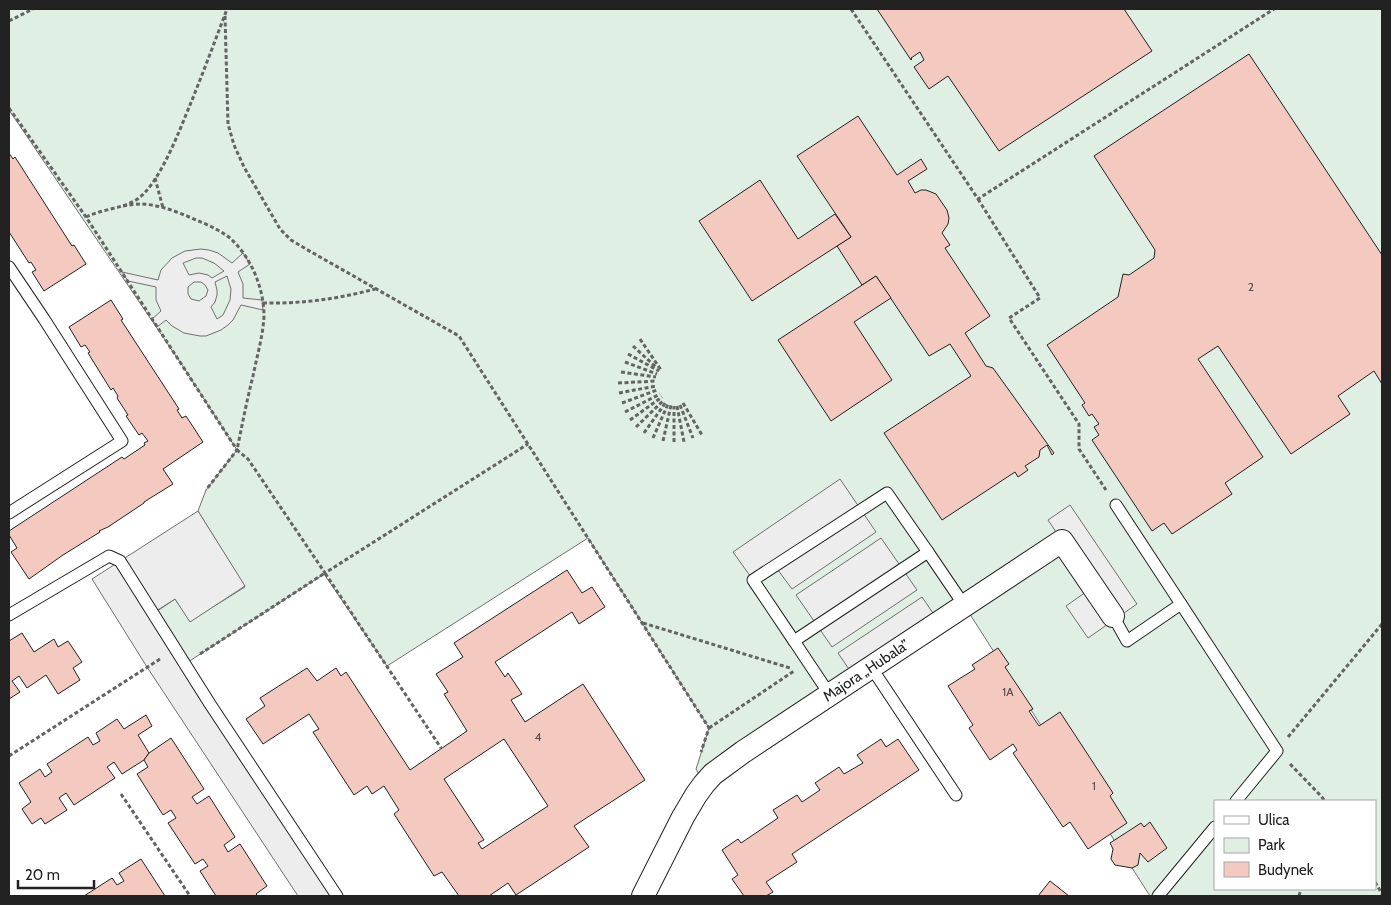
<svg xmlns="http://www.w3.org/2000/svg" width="1391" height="905" viewBox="0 0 1391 905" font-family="Cabin,sans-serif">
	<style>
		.green { fill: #e0efe3; stroke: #6f6f6f; fill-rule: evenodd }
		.parking { fill: #ededed; stroke: #6f6f6f; fill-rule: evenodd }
		.building { fill: #f3c9c0; stroke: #222; fill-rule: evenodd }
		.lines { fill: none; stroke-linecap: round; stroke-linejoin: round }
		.lane-casing { stroke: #222; stroke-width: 13 }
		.street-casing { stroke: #222; stroke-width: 24 }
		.path { stroke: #646464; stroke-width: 3; stroke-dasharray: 4 2.5; stroke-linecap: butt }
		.lane { stroke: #fff; stroke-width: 11 }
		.street { stroke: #fff; stroke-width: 22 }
		.labels { text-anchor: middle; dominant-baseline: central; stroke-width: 4; stroke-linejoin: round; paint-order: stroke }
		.number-label { font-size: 12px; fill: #564c4a }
		.street-label { font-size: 15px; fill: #222; stroke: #fff }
	</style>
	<rect width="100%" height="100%" fill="#fff"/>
	<!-- green -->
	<path class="green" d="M9,9H1382V896H1150L964,605L704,784L696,769L709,728L588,538L387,666L324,574L185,664L153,614L175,599L190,621L245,587L198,511L206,490L237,450L182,365L9,110ZM1215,801H1375V889H1215Z"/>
	<!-- parking -->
	<g class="parking">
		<path d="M201,249L209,250L218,253L232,263L243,253L250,264L238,272L243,284V298L262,300L263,310L241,305L233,320L228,325L221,330L206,336H200L184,333L172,326L166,320L157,327L152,319L161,311L156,300V287L128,281L122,272L158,280L161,270L172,258L185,251ZM196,258H202L214,263L224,271L212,278L208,275L199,273L189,275L183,263ZM227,276L231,289L230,300L223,315L217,319L211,307L215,302L217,295V290L215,282ZM194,282H201L205,285L208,290L206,296L199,301L191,299L188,294V287Z"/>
		<path d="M840,479L876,532L792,589L775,566L753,580L733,552Z"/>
		<path d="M1070,505L1137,604L1088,638L1066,606L1093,587L1048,520Z"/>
		<path d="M198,511L245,586L190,622L175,599L153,613L337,896H298L147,667L92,579Z"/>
		<path d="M881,538L917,590L832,647L796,595Z"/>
		<path d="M922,597L939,622L855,678L838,653Z"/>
	</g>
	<!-- building -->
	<g class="building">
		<path d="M877,9H1124L1152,51L999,151L948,76L929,89L914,67L924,60L920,52L911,58L912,59L911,60Z"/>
		<path d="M1249,54L1382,255V384L1374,371L1338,396L1350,414L1291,454L1218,346L1198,359L1263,457L1225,483L1232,494L1172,534L1164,523L1152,531L1092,440L1099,435L1094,427L1099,424L1092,414L1089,416L1082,405L1085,403L1047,345L1118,297L1123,274L1129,275L1154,258L1155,250L1094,156Z"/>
		<path d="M858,116L897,175L921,159L927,169L908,181L915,193L921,190H926L936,194L947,210L949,218L948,224L942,233L950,245L945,248L990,316L965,333L986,366L993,368L1054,453L1052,455L1047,445L1040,450L1039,457L1025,466L1028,470L1018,477L1015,472L942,520L884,433L971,376L950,344L929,356L876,276L862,285L837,246L851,237L797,156Z"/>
		<path d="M9,153L13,159L15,157L72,246L74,245L86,264L44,291L32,272L36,270L31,262L29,263L9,232Z"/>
		<path d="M760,180L798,239L835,214L851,237L752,301L699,221Z"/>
		<path d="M876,276L891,298L854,322L892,380L831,421L778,340Z"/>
		<path d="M111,300L123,319L121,320L179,409L177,410L182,418L186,416L203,442L163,469L173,484L144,502V503L108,527L99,531L100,532L63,555L29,579L11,552L17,548L9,535V531L122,457L124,459L145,445L144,443L148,441L142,433L139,435L126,416L128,415L117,398L118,396L113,388L111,390L88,353L90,352L85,345L81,347L69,327Z"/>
		<path d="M567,570L582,593L592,587L605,607L579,624L572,612L495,662L505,677L508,673L522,694L511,700L525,722L583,684L645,780L574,826L589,847L516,895L508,883L489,896H459L442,872L434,876L394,814L399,810L384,786L372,794L367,786L354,795L313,732L319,729L309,714L263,744L246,719L265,706L260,698L307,668L317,681L336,668L341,676L346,672L410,770L467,731L444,694L448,692L436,674L463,657L454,643ZM504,739L548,806L482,849L478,843L484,840L444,779Z"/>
		<path d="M22,633L34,652L54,639L58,647L68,641L82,662L73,668L80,680L58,694L46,675L27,688L19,676L12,681L20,692L9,699V641Z"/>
		<path d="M998,648L1009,664L1005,667L1033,709L1029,711L1039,726L1060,712L1113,793L1110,796L1127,823L1088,849L1070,822L1063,827L1013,753L1017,750L1013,744L990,760L969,728L973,725L948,686L975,669L972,665Z"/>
		<path d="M146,715L152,726L138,735L149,753L144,760L122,774L114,762L107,767L115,778L74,805L66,793L59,798L67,810L45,824L41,818L32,824L22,809L31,802L19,783L40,769L45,777L52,772L47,764L88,737L93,745L100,741L96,733L117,719L124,729Z"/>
		<path d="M171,738L204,789L192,797L197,804L209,796L235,837L224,845L228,852L240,844L267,886L256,894L258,896H216L200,871L208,866L203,859L195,864L168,823L176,818L171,810L163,815L137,774L148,767L144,760L149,753Z"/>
		<path d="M881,739L886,747L898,739L919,770L792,854L797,862L766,882L773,892L766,896H744L732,879L738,875L722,850L738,839L741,843L778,818L773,810L797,795L802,802L820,790L815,783L839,767L844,774L863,763L857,755Z"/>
		<path d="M1150,822L1167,848L1148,862L1140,853L1138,865L1132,868L1115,865L1111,859L1113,849L1110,843L1141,823L1144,827Z"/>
		<path d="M141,859L165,896H84L112,878L117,885L124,881L119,873Z"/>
		<path d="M1050,881L1069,896H1038Z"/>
	</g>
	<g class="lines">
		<defs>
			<g id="lane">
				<path d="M9,267L44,319L122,441L9,513"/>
				<path d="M1181,604L1277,751L1236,801"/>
				<path d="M9,615L109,556L120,561L210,704L337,896"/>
				<path d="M1113,616L1127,641L1181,604L1116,505"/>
				<path d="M794,641L753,580L887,493L928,552"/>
				<path d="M871,667L956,795"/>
				<path d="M830,695L794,641L928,552L964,605"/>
				<path d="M1158,896L1215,827"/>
			</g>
			<g id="street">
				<path id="s1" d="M643,896L683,817L696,795L704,784L713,774L743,752L1062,541L1113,616"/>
			</g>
		</defs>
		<!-- lane casing -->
		<use href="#lane" class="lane-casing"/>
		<!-- street casing -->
		<use href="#street" class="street-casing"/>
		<!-- path -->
		<g class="path">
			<path d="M851,9L978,199L1274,9"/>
			<path d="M225,16L228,124L234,145L244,167L280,229L291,240L306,249L459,336L709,728L701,752"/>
			<path d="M9,21L33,9"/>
			<path d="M9,108L86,217L237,450L206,490"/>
			<path d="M155,178L163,208"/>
			<path d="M978,199L1040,298L1009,318L1079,424V449L1106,490"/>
			<path d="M123,206C129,205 136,204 142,204C163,205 185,215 203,223C213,227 222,232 230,238C251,257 264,288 264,316C263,336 257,356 253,376C247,400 242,425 237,450L248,459L325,573L528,444"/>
			<path d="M86,217C102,209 121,209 136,200C159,186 180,129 190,105C203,73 215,41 227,9"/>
			<path d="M263,303C300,304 338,299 375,289"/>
			<path d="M640,339L661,370"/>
			<path d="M633,346L657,368"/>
			<path d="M628,354L659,371"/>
			<path d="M625,362L657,374"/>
			<path d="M621,372L656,377"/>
			<path d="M618,383L656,381"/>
			<path d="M619,393L656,386"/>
			<path d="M622,403L657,390"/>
			<path d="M683,403L702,435"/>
			<path d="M680,405L693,438"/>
			<path d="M677,406L684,442"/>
			<path d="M625,412L660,394"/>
			<path d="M630,420L662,397"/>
			<path d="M636,427L664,400"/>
			<path d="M644,433L666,402"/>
			<path d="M653,438L668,404"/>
			<path d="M663,441L671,405"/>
			<path d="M674,442V406"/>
			<path d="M643,623L790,668"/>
			<path d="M200,654L325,573L441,748"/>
			<path d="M709,728L794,671"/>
			<path d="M1288,737L1382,624"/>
			<path d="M9,756L160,659"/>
			<path d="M1290,764L1321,796L1325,801"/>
			<path d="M121,794L190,896"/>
			<path d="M1375,882L1382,894"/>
			<path d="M1299,896L1301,889"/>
		</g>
		<!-- lane -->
		<use href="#lane" class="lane"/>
		<!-- street -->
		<use href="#street" class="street"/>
	</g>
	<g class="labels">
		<!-- number labels -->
		<g class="number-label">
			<text x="1251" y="286">2</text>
			<text x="1008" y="691">1A</text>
			<text x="538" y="736">4</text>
			<text x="1094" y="785">1</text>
		</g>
		<!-- street labels -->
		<g class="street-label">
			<text stroke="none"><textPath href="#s1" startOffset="326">Majora „Hubala”</textPath></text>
		</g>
	</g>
	<!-- border -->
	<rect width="1391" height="905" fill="none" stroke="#222222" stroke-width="20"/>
	<!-- legend -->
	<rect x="1214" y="800" width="162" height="90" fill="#ffffff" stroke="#a7a7a7"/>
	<rect x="1224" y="816" width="25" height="8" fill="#ffffff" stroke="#a7a7a7"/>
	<text x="1258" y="825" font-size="15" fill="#222222">Ulica</text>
	<rect x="1224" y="838" width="25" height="15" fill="#e0efe3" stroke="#a7a7a7"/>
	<text x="1258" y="850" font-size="15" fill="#222222">Park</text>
	<rect x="1224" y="862" width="25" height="15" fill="#f3c9c0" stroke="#a7a7a7"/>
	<text x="1258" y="875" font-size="15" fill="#222222">Budynek</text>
	<!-- scale -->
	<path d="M18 880v8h76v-8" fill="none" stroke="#222222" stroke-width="2.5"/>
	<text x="25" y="880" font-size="15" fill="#222222" stroke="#ffffff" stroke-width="4" paint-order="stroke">20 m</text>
</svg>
